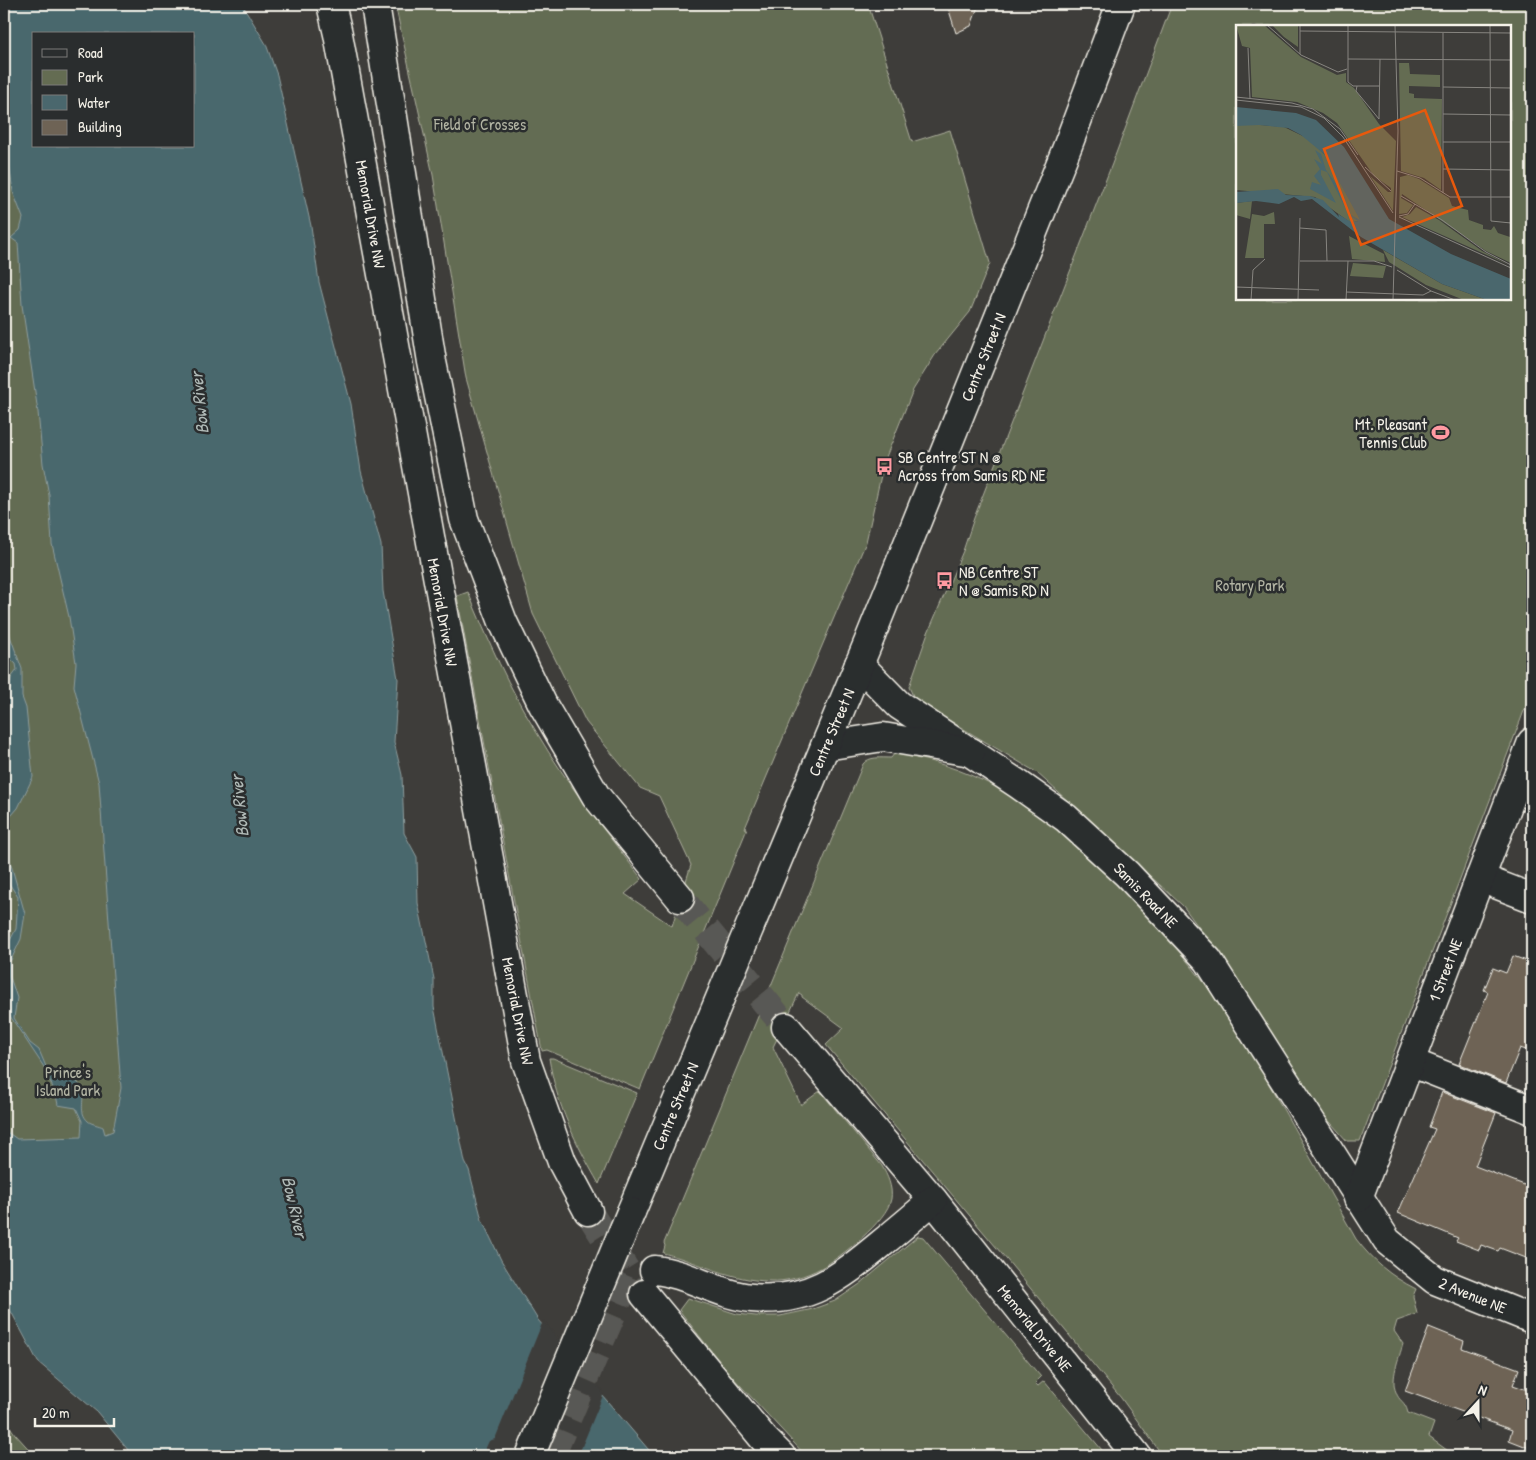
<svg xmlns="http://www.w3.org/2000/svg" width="1536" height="1460" viewBox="0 0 1536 1460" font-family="'Patrick Hand',sans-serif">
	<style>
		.green { fill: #646c52; stroke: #acae9d; fill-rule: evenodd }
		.water { fill: #4a676d; stroke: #8e9e9e; fill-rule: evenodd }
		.pier { fill: #3e3d3a }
		.building { fill: #6e6355; stroke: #f4f1e8 }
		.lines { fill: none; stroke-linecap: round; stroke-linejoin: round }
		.minor-tunnel { stroke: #595854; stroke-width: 28; stroke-dasharray: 28 14; stroke-linecap: butt }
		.major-tunnel { stroke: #595854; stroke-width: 28; stroke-dasharray: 28 14; stroke-linecap: butt }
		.minor-casing { stroke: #f4f1e8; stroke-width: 31 }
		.major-casing { stroke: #f4f1e8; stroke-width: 31 }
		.minor { stroke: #2a2d2e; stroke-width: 28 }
		.major { stroke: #2a2d2e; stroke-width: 28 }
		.major-bridge-casing { stroke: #f4f1e8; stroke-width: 31; stroke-linecap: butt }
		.major-bridge { stroke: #2a2d2e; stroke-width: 28 }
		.labels { text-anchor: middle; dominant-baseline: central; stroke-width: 5; stroke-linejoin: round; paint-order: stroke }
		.park-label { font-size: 16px; fill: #b3b5a4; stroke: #2a2d2e }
		.street-label { font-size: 16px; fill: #f4f1e8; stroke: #2a2d2e }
		.poi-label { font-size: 16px; fill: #f4f1e8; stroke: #2a2d2e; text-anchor: start }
		.water-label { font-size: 18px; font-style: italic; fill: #b0bab7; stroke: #2a2d2e }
		.inset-road { fill: none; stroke: #878580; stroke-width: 1 }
		.view { fill: #e8590c; fill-opacity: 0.15; stroke: #e8590c; stroke-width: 2.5 }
		.inset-edge { fill: none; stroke: #f4f1e8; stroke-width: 2.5 }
	</style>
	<rect width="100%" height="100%" fill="#3e3d3a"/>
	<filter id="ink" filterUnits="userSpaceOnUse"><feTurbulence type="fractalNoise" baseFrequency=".02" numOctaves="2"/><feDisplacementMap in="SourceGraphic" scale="10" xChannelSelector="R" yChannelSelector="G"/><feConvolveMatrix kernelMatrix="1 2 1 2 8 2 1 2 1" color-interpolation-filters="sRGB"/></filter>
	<g filter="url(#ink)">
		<!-- green -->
		<g class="green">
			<path d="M395,4H868L912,142L950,130L990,263L970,312L935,355L913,390L884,462L866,542L745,828L747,829L640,1089L547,1050L542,1051L457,596L468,592C488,640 509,688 537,733C567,784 605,831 642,879L625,894L672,926L691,865L659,796L640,788L586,722L533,614L466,378L433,175Z"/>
			<path d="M1172,4H1532V690L1360,1141H1347L1323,1114L1236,978L1183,906L1036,772L915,700L909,687L927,635L963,551L974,518L1112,164ZM1237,26H1510V299H1237Z"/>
			<path d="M4,135L31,220L106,782L134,1091L121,1140L16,1146L4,1137Z"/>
			<path d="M898,749L915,752L916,758C953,765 989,782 1021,801C1042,815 1061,833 1079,849C1145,908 1206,976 1251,1052L1356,1239C1373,1261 1390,1276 1416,1289L1413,1296L1417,1314L1397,1321L1394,1331L1403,1344C1399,1358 1390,1379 1396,1392C1399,1402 1405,1400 1408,1413L1434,1423L1429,1437L1455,1456H1163L1121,1398L1007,1260L826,1045L844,1028L802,997V995L799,993L773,1047L801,1105L820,1091L882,1166C887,1175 893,1187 891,1199C887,1221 841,1257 821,1268C806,1276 787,1282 770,1281C732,1281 699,1262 663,1253L665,1246L664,1243L863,764C869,756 881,758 891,758Z"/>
			<path d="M549,1058H553L637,1093L599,1184C576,1144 556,1104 549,1058Z"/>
			<path d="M918,1236L923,1237L1041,1377L1035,1383L1038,1386L1044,1381L1107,1456H806L727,1371L679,1310L688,1298L737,1314L756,1316H780L813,1309L835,1301L860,1284Z"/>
			<path d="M4,1418L15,1434L35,1456H4Z"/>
		</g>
		<!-- water -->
		<g class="water">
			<path d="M4,4H242L266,44L277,75L311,226L319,282L351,404L361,471L381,545L383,591L398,679L394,742L402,775L404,833L417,857L418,903L434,979V1007L465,1162L469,1170L482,1220L501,1260L538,1320L654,1456H133L97,1412L38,1362L6,1302L4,1296V1130L17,1139L81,1137L82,1121L76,1108L58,1105L56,1095L44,1067L4,1007V994L7,978V946L16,929L18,897L4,876V852L10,861L25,914L21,939L10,962V977L17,998L14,1018L30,1043L39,1050L47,1069C60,1072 78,1075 82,1091C85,1101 78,1112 88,1121C91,1124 99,1125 103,1127L105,1134L113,1131L121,1088L99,783L74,686L76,663L69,617L52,544L49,495L43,464L38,412L22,305L18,243L11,238L20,230L23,218L13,192L9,164L4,150ZM34,34H194V146H34Z"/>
			<path d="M4,608L7,612L10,636L22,669V697L26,708L33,777L18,808L4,824V693L10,690L11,678L17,670L16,664L4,653Z"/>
		</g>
		<!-- pier -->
		<path class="pier" d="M543,1321L604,1393L578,1456H484L483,1454L489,1441L495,1439Z"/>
		<!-- building -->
		<g class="building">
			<path d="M947,4H979L971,26L956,33Z"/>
			<path d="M1513,956L1532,963V1052L1520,1048L1506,1083L1459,1064L1488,992L1484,990L1493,968L1506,973Z"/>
			<path d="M1442,1092L1496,1113L1475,1166L1532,1188V1242L1526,1258L1500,1248L1498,1251L1481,1245L1479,1250L1456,1241L1458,1238L1398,1213L1435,1129L1429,1127Z"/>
			<path d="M1429,1327L1464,1341L1462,1348L1519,1369L1513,1385L1527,1390L1529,1383L1532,1384V1449L1509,1440L1512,1430L1405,1391Z"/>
		</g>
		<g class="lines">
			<!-- minor-tunnel -->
			<path class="minor-tunnel" d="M551,1456L629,1275"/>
			<!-- major-tunnel -->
			<g class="major-tunnel">
				<path d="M680,898L786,1027"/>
				<path d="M588,1211L629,1275L644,1294"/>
			</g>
			<defs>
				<g id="minor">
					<path d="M859,664L899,705L1018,784L1066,818L1127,874L1208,960L1387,1241L1435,1280L1532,1319"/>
					<path d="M1480,878L1532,898"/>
					<path d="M1410,1062L1532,1110"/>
					<path d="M1358,1198L1532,742"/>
				</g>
				<g id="major">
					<path d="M331,4L338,34L526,1061L562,1162L588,1211"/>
					<path d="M375,4L432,362L464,519L503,622L543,705L596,796L680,898"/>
					<path d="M825,746L883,737L971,752"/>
					<path d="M786,1027L933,1200L1137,1456"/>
					<path d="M631,1212L868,643L1068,145L1121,4"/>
					<path d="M654,1270C688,1273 718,1295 752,1298C808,1303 840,1278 881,1244C898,1230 916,1215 933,1200"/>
					<path d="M644,1294L764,1439L781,1456"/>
				</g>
			</defs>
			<!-- minor casing -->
			<use href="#minor" class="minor-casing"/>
			<!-- major casing -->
			<use href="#major" class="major-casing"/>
			<!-- minor -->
			<use href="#minor" class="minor"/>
			<!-- major -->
			<use href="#major" class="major"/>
			<defs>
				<path id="major-bridge" d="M530,1456L631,1212"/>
			</defs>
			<!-- major-bridge casing -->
			<use href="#major-bridge" class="major-bridge-casing"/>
			<!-- major-bridge -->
			<use href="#major-bridge" class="major-bridge"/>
		</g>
	</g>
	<!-- icons -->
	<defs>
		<symbol id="stadium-bare" viewBox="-9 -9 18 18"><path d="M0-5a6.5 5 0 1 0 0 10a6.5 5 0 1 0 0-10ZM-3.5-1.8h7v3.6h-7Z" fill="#ff9aa2" stroke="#2a2d2e" stroke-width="2.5" paint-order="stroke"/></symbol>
		<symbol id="bus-bare" viewBox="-9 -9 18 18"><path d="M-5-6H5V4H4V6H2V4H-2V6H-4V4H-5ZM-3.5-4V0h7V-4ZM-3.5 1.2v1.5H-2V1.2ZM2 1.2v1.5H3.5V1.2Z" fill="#ff9aa2" stroke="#2a2d2e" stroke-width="2.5" paint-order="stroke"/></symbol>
	</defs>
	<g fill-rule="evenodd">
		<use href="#stadium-bare" x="1428" y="420" width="25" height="25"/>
		<use href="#bus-bare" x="872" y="454" width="25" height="25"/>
		<use href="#bus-bare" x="932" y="568" width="25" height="25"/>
	</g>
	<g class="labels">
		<!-- park labels -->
		<g class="park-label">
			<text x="480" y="124">Field of Crosses</text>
			<text x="1250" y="585">Rotary Park</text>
			<text x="68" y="1072">Prince's<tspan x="68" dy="18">Island Park</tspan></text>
		</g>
		<!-- street labels -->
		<g class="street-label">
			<text transform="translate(371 214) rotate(80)">Memorial Drive NW</text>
			<text transform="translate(983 357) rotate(-68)">Centre Street N</text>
			<text transform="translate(443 612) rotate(80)">Memorial Drive NW</text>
			<text transform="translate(831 732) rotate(-67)">Centre Street N</text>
			<text transform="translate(1146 895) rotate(46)">Samis Road NE</text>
			<text transform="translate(1445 970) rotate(-69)">1 Street NE</text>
			<text transform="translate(518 1011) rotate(79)">Memorial Drive NW</text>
			<text transform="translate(675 1106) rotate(-67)">Centre Street N</text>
			<text transform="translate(1473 1295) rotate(22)">2 Avenue NE</text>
			<text transform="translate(1035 1328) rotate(51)">Memorial Drive NE</text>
		</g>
		<!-- poi labels -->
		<g class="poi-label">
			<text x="1427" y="424" text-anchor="end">Mt. Pleasant<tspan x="1427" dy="18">Tennis Club</tspan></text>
			<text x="898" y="457">SB Centre ST N @<tspan x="898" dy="18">Across from Samis RD NE</tspan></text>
			<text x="959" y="572">NB Centre ST<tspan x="959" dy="18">N @ Samis RD N</tspan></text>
		</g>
		<!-- water labels -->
		<g class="water-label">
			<text transform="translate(199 403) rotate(-96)">Bow River</text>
			<text transform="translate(239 806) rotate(-96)">Bow River</text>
			<text transform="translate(295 1207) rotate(77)">Bow River</text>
		</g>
	</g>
	<!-- overview -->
	<g transform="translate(1236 25)">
		<rect width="275" height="275" fill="#3e3d3a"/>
		<path d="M0,0H28L65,32L101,50L110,48V57L118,63L143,99L160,116L157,186L134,151L152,167H155V163L138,151L101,98L87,88L61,77L16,72L14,23L6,21ZM36,0H62V22L48,12ZM163,38H173L174,49L204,50V62L173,61V68L178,69V73L206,74L205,165L188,153L165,146ZM14,99L48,102L73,114L96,137L125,195L115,198L79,172L0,165V100ZM172,150L183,154L213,173L216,181L232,185L233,195L247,200V204L255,205L258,201L262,208L274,212L275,238L250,226L166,169L165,173L177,180L171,188L163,189L164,152ZM16,176L14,194L0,190V178ZM180,182L203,195L246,226L271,239L166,192L174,189ZM38,187L39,199H28V233H9L16,189L28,191ZM113,211L148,229L149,237L116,234ZM147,225L206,259L251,275H228L190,260L153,237ZM117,238L150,241L147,253L114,251Z" fill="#646c52"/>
		<path d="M0,82L60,88L80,95L108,122L153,194L215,229L275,254V275H251L206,259L125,212L76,174L65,176L58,172L43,179L20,176L0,178V167L42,164L50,170L74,171L87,175L103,192L102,189L115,197L122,196L113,190L91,147L85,145V150L100,178L74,164L76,157L85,160L78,151L84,144L78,134L86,139L79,125L85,129L90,145L106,167L115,190L124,195L88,129L65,110L52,103L23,100L0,101Z" fill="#4a676d"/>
		<path class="inset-road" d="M31,0L65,30L102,47L111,44M112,0V57L117,61H144M254,0L255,196L275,198M64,6L275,8M207,8V168M12,23L14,74M64,29V0M112,34L275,35M121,61L120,66L143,94M207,62L275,63M0,72L56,78L77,84L104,104L122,130M0,75L65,82L88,93L107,112L157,188M207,89L275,90M143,94L144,34M207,117H275M129,142L155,166M207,144L275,145M161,146L184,153L214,172H275M165,171L206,195L250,227L275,240M163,191L172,189L179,179M163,192L275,243M64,203L90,205L91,236M64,236H138L156,242M161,245L195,266L219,275M0,262L83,265M110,267L187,270L195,266M15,275L17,245L29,234M62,275L64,193M110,275L112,236M157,275L162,106L159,0"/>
		<path class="view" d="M189,85L226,181L125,220L88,124Z"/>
		<rect width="275" height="275" class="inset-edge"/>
	</g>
	<!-- margin -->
	<rect width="1536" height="1460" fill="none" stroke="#2a2d2e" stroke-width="20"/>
	<rect x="10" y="10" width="1516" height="1440" fill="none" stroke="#f4f1e8" stroke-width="2" filter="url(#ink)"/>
	<!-- legend -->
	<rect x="32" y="32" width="162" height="115" fill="#2a2d2e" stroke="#7b7b78"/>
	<rect x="42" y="49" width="25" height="8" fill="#2a2d2e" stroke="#7b7b78"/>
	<text x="78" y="58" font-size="15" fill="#f4f1e8">Road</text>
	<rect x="42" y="70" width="25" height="15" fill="#646c52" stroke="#7b7b78"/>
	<text x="78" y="82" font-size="15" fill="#f4f1e8">Park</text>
	<rect x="42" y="95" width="25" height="15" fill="#4a676d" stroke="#7b7b78"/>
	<text x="78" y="108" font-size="15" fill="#f4f1e8">Water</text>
	<rect x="42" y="120" width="25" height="15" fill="#6e6355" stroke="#7b7b78"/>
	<text x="78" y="132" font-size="15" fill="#f4f1e8">Building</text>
	<!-- north arrow -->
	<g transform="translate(1478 1402) rotate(21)" stroke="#2a2d2e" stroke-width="4" paint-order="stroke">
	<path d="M0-4L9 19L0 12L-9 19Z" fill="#f4f1e8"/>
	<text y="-8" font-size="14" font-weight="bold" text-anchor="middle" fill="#f4f1e8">N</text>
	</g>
	<!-- scale -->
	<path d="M35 1418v8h79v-8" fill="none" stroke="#f4f1e8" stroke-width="2.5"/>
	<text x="42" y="1418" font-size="15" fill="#f4f1e8" stroke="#2a2d2e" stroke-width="4" paint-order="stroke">20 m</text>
</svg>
